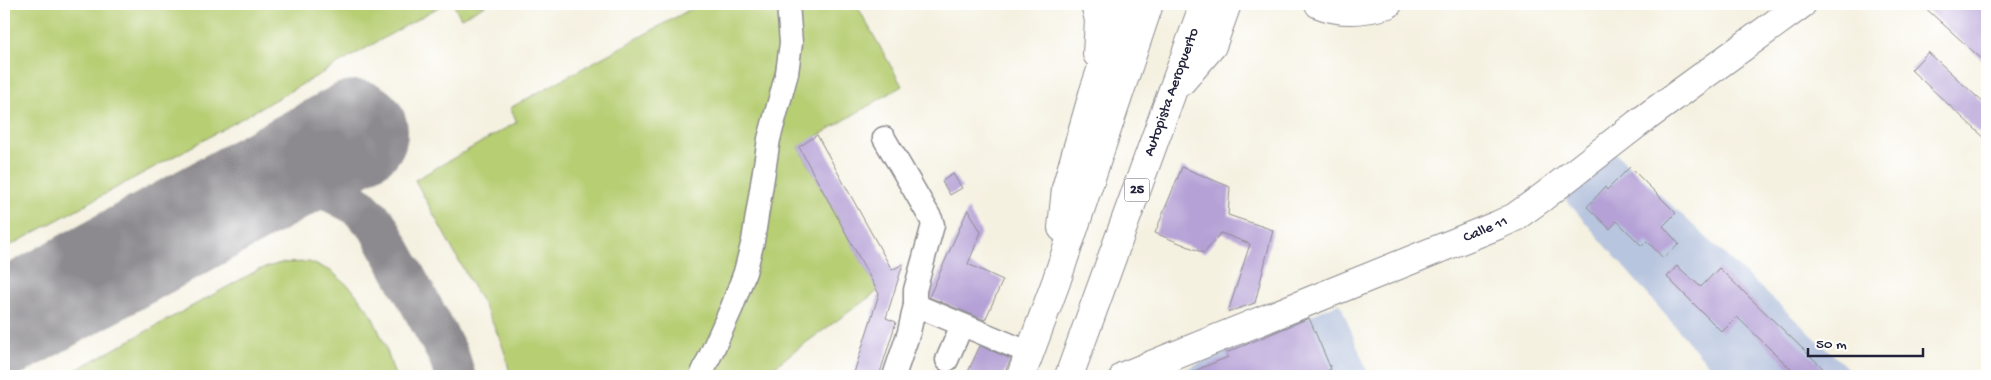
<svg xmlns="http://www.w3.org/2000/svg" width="1991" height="380" viewBox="0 0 1991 380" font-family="'Gochi Hand',sans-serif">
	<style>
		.industrial { fill: #b8c5de }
		.green { fill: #b7ce73; stroke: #6c7857 }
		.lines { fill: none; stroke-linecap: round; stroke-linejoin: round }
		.taxiway { stroke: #8c8a8e; stroke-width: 41 }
		.runway { stroke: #8c8a8e; stroke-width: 104 }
		.building { fill: #b5a1d6 }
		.minor-casing { stroke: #8c8a8e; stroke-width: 25 }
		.major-casing { stroke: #8c8a8e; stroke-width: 30 }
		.highway-casing { stroke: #8c8a8e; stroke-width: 30 }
		.minor { stroke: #fff; stroke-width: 22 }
		.major { stroke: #fff; stroke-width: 28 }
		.highway { stroke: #fff; stroke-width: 28 }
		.labels { text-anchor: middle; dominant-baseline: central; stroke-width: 4.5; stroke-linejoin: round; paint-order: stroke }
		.shield { fill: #fff; stroke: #646476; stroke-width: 1 }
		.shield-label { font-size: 14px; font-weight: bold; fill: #22223b }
		.street-label { font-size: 15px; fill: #22223b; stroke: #fff }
	</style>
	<rect width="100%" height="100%" fill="#fff"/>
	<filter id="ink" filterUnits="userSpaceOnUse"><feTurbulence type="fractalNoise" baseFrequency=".02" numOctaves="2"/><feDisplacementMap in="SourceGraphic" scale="10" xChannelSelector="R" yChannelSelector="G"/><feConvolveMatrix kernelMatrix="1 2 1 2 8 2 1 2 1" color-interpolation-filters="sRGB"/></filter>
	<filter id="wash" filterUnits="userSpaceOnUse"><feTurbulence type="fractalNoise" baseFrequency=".0096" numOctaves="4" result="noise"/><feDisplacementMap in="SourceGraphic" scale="20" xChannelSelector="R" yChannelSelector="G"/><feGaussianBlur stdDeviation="1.12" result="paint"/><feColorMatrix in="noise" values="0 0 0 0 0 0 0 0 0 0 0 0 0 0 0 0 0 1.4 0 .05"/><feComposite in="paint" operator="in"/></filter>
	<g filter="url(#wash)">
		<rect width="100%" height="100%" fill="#f5f1e1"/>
		<!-- industrial -->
		<g class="industrial">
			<path d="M1614,152L1856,376H1718L1560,193Z"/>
			<path d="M1340,303L1369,376H1169Z"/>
		</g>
		<!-- green -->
		<g class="green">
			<path d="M4,4H444L193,146L4,249Z"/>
			<path d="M453,4H487L461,18Z"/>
			<path d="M700,4H856L902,86L799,147L878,291L793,352L763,376H510C505,340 484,306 466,274C449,243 432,211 415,180L517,122L510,108Z"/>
			<path d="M309,262L331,271L352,289L371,314L385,345L395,376H65L258,270L281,263Z"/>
		</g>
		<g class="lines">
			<!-- taxiway -->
			<path class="taxiway" d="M227,202L256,190L269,186L298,184L328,190L357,205L377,225L449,356L455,376"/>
			<!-- runway -->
			<path class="runway" d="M4,325L356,132"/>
		</g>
		<g id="blocks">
			<!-- building -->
			<g class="building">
				<path d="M1921,4H1987V64Z"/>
				<path d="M1928,52L1987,106V140L1911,70Z"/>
				<path d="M817,135L892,270L903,264L886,318L896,322L879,376H853L879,294L799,147Z"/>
				<path d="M1182,167L1230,187L1228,215L1273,230L1255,303L1228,312L1250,244L1221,233L1204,253L1155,233Z"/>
				<path d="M1630,167L1676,213L1663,226L1679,244L1663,258L1647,241L1642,246L1617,221L1610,229L1587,207L1605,187L1607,190Z"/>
				<path d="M953,174L962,188L950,195L942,181Z"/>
				<path d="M968,209L981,232L968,264L1003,280L985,320L929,297Z"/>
				<path d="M1677,266L1701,287L1719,268L1831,376H1798L1737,317L1722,332L1667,277Z"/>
				<path d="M1309,318L1331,369L1315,376H1182L1228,357L1226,353Z"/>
				<path d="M980,346L1011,359L1003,376H966Z"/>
			</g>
		</g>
	</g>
	<g filter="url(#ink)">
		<use href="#blocks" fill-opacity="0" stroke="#8c8a8e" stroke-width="1"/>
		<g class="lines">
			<defs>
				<g id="minor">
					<path d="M884,138L931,219L933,225L915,290V305L909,332L894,376"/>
					<path d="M915,305L1030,353"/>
					<path d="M947,360L962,325"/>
					<path d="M701,376L732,307L745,272L753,241L769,139L787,73L791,43L788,4"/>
				</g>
				<g id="major">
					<path id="s1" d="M1124,376L1498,225L1515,217L1543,197L1637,124L1802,4"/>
				</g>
				<g id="highway">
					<path d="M1095,4L1099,20L1097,54"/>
					<path d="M1319,4C1341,13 1365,11 1388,4"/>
					<path d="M1182,81L1212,46L1227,4"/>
					<path d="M1062,228L1066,188L1093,94L1123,4"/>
					<path d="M1021,376L1056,282L1149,4"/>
					<path id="s2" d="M1069,376L1204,4"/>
				</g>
			</defs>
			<!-- minor casing -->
			<use href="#minor" class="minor-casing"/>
			<!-- major casing -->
			<use href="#major" class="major-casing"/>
			<!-- highway casing -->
			<use href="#highway" class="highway-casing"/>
			<!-- minor -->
			<use href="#minor" class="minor"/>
			<!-- major -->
			<use href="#major" class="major"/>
			<!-- highway -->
			<use href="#highway" class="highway"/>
		</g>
	</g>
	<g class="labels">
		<!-- shield labels -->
		<rect class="shield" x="1124.5" y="178.5" width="25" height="23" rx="4"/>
		<g class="shield-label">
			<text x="1137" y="190">25</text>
		</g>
		<!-- street labels -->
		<g class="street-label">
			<text stroke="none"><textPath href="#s2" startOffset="302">Autopista Aeropuerto</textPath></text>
			<text stroke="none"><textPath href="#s1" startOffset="390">Calle 11</textPath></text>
		</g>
	</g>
	<!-- margin -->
	<rect width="1991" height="380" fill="none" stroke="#fff" stroke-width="20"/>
	<!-- scale -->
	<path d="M1808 348v8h115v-8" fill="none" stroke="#22223b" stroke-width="2.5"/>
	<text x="1816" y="348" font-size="15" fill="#22223b" stroke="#ffffff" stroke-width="4" paint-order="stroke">50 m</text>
</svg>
